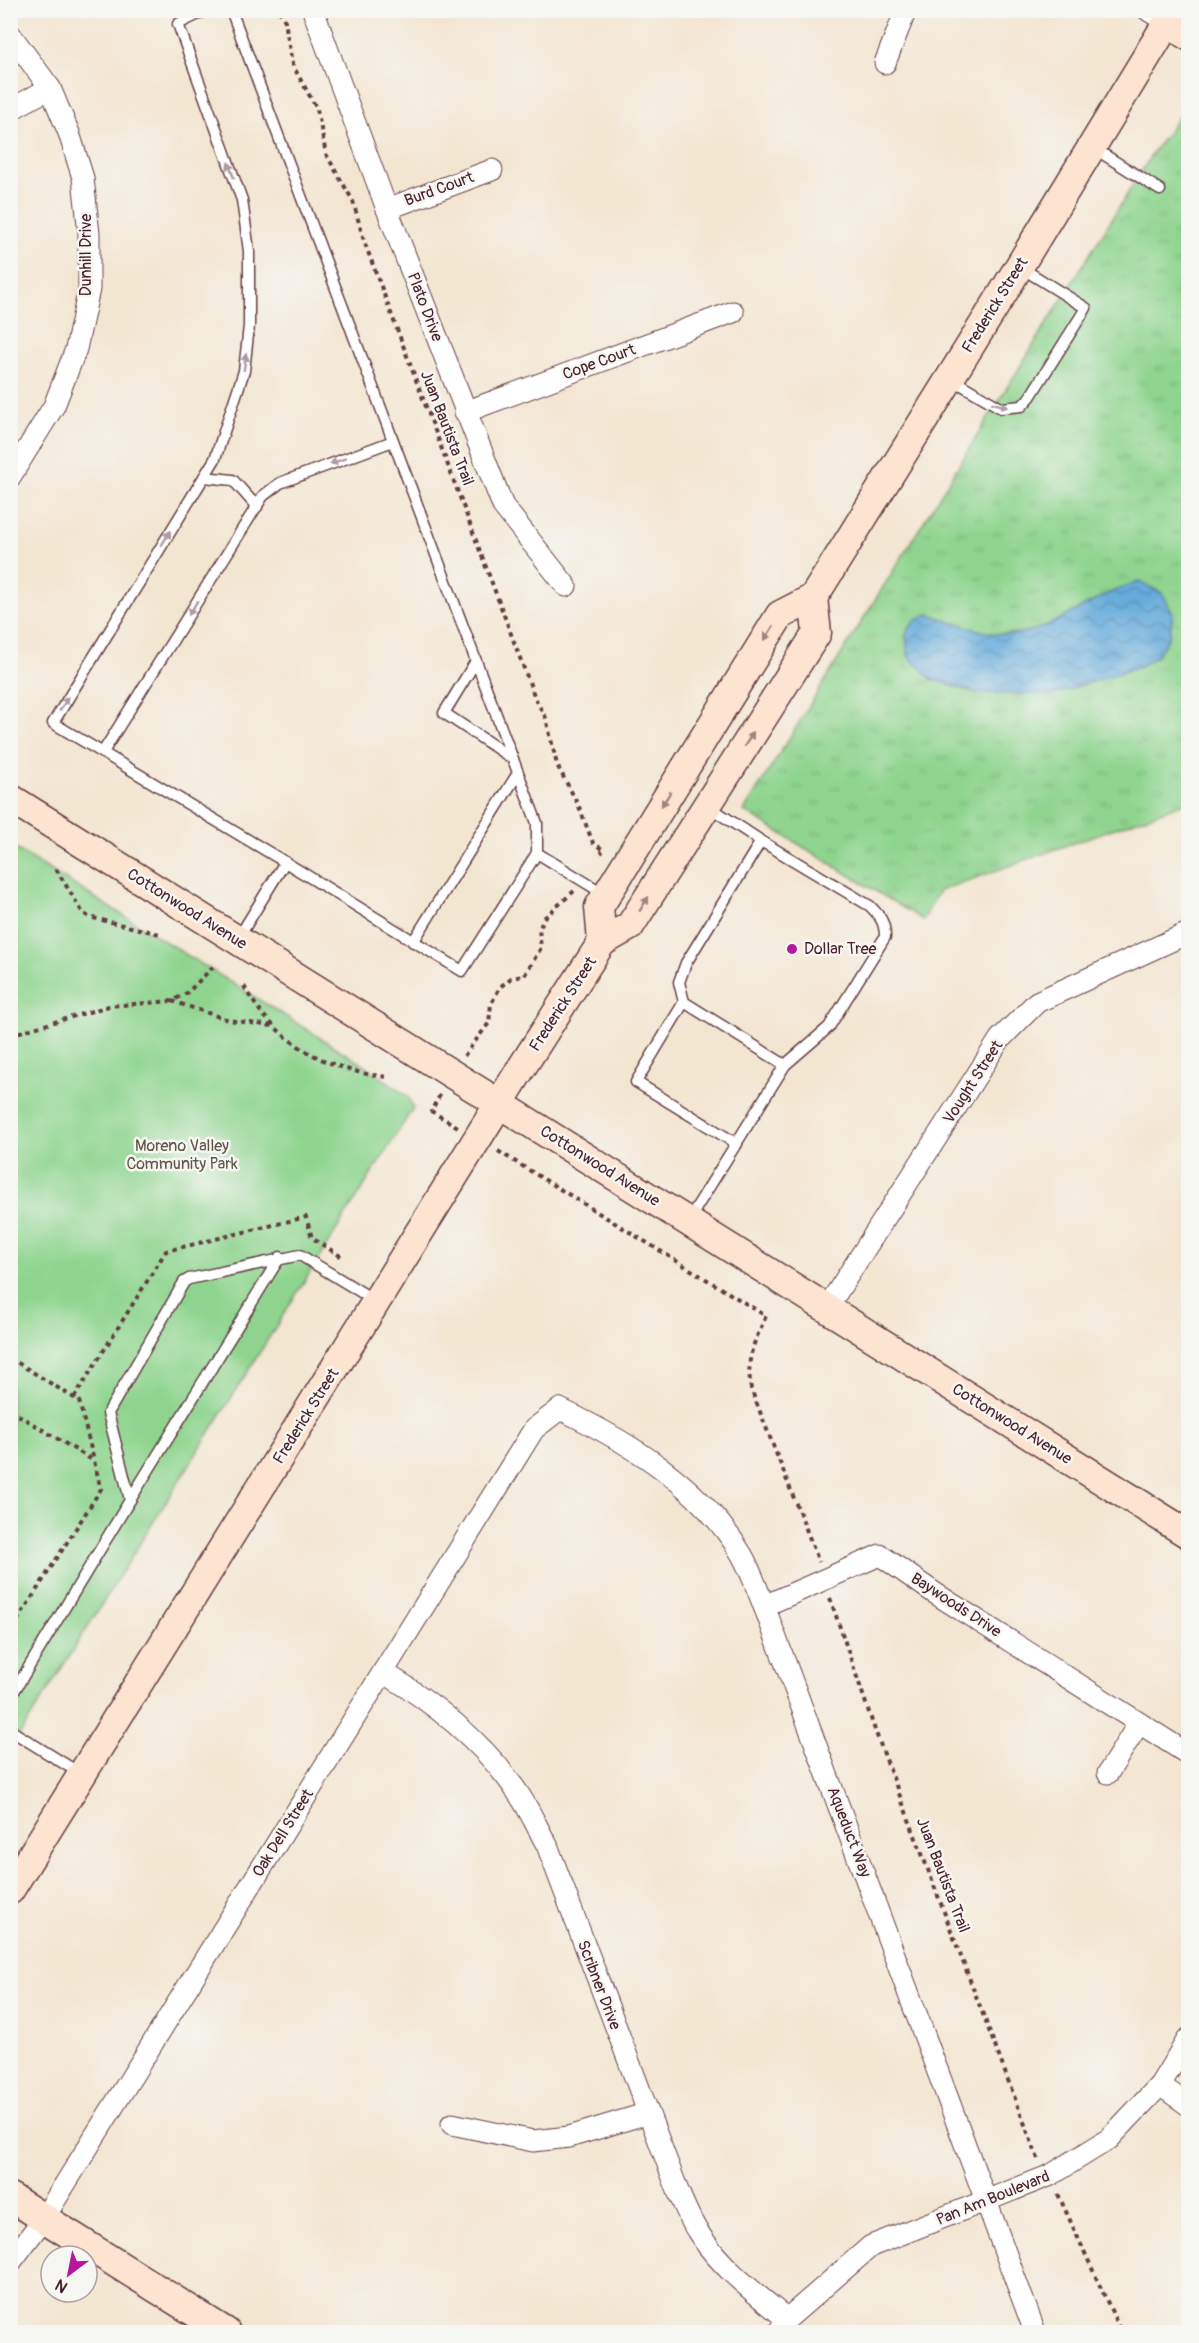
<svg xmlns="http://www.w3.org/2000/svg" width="1199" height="2343" viewBox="0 0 1199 2343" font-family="Pangolin,sans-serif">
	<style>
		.grass { fill: url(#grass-tufts); stroke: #6c7a5c; stroke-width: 1.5 }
		.park { fill: #8ed48e; stroke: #6c7a5c; stroke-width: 1.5 }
		.water { fill: url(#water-waves); stroke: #586583; stroke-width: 1.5 }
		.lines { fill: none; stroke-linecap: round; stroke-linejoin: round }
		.lane-casing { stroke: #633d44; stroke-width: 13 }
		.street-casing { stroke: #633d44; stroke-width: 23 }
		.secondary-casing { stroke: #633d44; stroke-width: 31 }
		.path { stroke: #633d44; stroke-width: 4; stroke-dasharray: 4.5 4.5; stroke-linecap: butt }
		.lane { stroke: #fff; stroke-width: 10 }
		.street { stroke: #fff; stroke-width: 21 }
		.secondary { stroke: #fde4d0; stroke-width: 28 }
		.oneway { fill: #ae9aa0 }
		.oneway2 { fill: #a4827e }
		.poi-dot { fill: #b5179e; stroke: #f6f6f2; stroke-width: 2 }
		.labels { text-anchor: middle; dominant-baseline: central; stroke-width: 5; stroke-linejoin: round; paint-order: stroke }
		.street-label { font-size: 16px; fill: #4a1f2b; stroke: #f6f6f2 }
		.poi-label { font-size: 16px; fill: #4a1f2b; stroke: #f6f6f2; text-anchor: start }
		.park-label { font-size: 16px; fill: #5e5549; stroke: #f6f6f2 }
	</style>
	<defs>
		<pattern id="grass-tufts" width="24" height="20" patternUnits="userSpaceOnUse" patternTransform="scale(1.5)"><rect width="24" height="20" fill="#8ed48e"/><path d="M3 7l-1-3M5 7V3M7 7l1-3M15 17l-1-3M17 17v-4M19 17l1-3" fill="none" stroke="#7cb67b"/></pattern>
		<pattern id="water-waves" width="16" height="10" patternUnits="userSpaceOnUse" patternTransform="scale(1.5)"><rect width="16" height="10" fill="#65abdb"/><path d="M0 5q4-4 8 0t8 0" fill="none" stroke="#558bb2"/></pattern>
	</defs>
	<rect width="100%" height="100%" fill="#f6f6f2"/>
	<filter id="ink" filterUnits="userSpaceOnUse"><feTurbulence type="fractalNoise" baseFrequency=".0167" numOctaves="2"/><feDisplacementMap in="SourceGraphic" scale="12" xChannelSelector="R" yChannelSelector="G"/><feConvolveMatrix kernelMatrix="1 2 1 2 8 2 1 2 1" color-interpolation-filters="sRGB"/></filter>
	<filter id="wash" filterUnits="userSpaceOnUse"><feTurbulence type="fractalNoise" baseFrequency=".008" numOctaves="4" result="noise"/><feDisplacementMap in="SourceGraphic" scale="24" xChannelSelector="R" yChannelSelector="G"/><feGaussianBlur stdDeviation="1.35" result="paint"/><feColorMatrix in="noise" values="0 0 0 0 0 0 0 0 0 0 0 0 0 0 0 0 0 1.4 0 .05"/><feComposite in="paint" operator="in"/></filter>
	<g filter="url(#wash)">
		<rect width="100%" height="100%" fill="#f3e6d1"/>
		<!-- grass -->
		<path class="grass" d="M1188,104V802L939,891L923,920L744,811L1154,151Z"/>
		<!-- park -->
		<path class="park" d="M11,846L369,1068L408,1097L413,1108L11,1749Z"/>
		<!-- water -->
		<path class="water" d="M1140,582L1162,593L1173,613L1169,637L1157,656L1140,666L1052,695L976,693L931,679L908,656L906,634L914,621L928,614C953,621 978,633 1004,634C1055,635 1091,593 1140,582Z"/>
	</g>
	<g filter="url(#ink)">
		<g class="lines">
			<defs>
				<g id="lane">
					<path d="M207,10L178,24L242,200L249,251V326L244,371L215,459L53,723L285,862"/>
					<path d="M231,10L537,823V853L462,971L285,862L237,940"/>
					<path d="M1092,147L1160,190"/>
					<path d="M950,378L1001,408L1022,406L1030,397L1086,308L1020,267"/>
					<path d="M204,477L233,480L257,507"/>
					<path d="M476,661L444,713L513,759"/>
					<path d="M103,752L263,496L280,483L393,441"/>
					<path d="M761,841L686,963L679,982L684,1002L785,1065"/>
					<path d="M537,853L606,895"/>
					<path d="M413,942L518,773"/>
					<path d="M684,1002L636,1082L737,1144"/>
					<path d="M688,1221L785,1065L829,1027L885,937C885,922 880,916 870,906L761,841L708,806"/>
					<path d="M130,1500L280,1257"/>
					<path d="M10,1698L130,1500L108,1413L184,1282L189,1279L300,1255L374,1300"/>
					<path d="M10,1730L81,1774"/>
				</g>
				<g id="street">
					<path d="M313,10L387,209L503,506L566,586"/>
					<path d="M1148,10L1168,23"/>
					<path d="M10,34L50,88L69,133L83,178L89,234V289L76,349L54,406L10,477"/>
					<path d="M885,63L906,10"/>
					<path d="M10,110L50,88"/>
					<path d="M387,209L492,170"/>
					<path d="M465,412L733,312"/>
					<path d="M827,1308L1000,1039L1037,1002L1188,933"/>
					<path d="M764,1606L880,1555L933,1592L1188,1754"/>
					<path d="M383,1672C436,1704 486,1744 520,1796C530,1811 538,1829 547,1845L678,2191C684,2205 690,2220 698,2232C721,2268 755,2293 787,2319"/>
					<path d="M1108,1773L1139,1723"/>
					<path d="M1160,2085L1188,2105"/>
					<path d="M452,2124L533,2141L569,2137L648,2113"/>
					<path d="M10,2263L44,2218L534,1429L560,1409C631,1443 701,1486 742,1555C751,1571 757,1589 764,1606L1035,2332"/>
					<path d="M779,2332L787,2319L871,2246L1051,2175L1109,2139L1160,2085L1188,2039"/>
				</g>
				<g id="secondary">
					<path d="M1168,23L1188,36"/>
					<path d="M10,798L1188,1534"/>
					<path d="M602,942L599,907L780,615L813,598L1003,293L1175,10"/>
					<path d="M10,1890L522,1067L602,942L630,926L817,633L813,598"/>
					<path d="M10,2197L226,2332"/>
				</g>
			</defs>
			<!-- lane casing -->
			<use href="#lane" class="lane-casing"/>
			<!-- street casing -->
			<use href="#street" class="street-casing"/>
			<!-- secondary casing -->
			<use href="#secondary" class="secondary-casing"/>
			<!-- path -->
			<g class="path">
				<path d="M279,10L285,21L292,64L317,109L326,154L353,201L364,241L535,698L546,718L557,765L578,804L593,843L604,850L601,853"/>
				<path d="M56,869L83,913L89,917L160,934"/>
				<path d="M244,986C272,1040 330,1073 390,1077"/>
				<path d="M172,1001L229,1020L272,1026"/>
				<path d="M10,1035L109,1006L172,1001L187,993L213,967"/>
				<path d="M464,1056L489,1023L491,1004L500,987L511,978L524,976L541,948L539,929L545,917L574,891"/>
				<path d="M440,1095L431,1111L458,1127"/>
				<path d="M498,1151L766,1316C753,1346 746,1355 751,1389L819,1562"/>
				<path d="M10,1358L79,1401L101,1489L10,1632"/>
				<path d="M74,1398L166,1251L306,1217L312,1238L342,1257"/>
				<path d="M10,1410L94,1461"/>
				<path d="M830,1598L876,1733L1038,2159"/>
				<path d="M1058,2194L1121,2332"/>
			</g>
			<!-- lane -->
			<use href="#lane" class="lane"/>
			<!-- street -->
			<use href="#street" class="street"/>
			<!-- secondary -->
			<use href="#secondary" class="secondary"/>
		</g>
		<!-- one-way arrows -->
		<defs><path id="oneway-solid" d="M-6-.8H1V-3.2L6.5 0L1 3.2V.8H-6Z" transform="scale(1.5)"/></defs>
		<g class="oneway">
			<use href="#oneway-solid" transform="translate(231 170) rotate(-110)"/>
			<use href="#oneway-solid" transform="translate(245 362) rotate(-82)"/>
			<use href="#oneway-solid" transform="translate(1000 405) rotate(15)"/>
			<use href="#oneway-solid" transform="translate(338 461) rotate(160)"/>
			<use href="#oneway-solid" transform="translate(166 538) rotate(-59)"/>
			<use href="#oneway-solid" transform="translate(193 608) rotate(122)"/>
			<use href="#oneway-solid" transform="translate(64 704) rotate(-59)"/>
		</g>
		<g class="oneway2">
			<use href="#oneway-solid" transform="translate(769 633) rotate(122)"/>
			<use href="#oneway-solid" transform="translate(749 739) rotate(-58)"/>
			<use href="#oneway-solid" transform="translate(666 799) rotate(122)"/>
			<use href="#oneway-solid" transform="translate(644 904) rotate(-58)"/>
		</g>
	</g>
	<!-- markers -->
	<circle class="poi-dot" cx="792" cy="949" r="6"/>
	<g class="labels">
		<!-- street labels -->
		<g class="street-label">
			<text transform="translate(439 189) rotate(-20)">Burd Court</text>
			<text transform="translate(86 255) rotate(-90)">Dunhill Drive</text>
			<text transform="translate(995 305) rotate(-58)">Frederick Street</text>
			<text transform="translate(425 307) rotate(69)">Plato Drive</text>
			<text transform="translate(599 362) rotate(-20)">Cope Court</text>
			<text transform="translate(447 428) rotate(69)">Juan Bautista Trail</text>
			<text transform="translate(187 909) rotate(32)">Cottonwood Avenue</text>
			<text transform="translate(563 1004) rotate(-57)">Frederick Street</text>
			<text transform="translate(973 1082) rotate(-57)">Vought Street</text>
			<text transform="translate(600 1166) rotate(32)">Cottonwood Avenue</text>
			<text transform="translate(306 1416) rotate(-58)">Frederick Street</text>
			<text transform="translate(1012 1424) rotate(32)">Cottonwood Avenue</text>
			<text transform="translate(956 1605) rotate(33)">Baywoods Drive</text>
			<text transform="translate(849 1832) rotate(69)">Aqueduct Way</text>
			<text transform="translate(283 1833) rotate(-58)">Oak Dell Street</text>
			<text transform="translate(943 1875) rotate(69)">Juan Bautista Trail</text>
			<text transform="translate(599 1985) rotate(69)">Scribner Drive</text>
			<text transform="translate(993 2198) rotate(-22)">Pan Am Boulevard</text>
		</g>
		<!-- poi labels -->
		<g class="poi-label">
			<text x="804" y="949">Dollar Tree</text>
		</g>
		<!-- park labels -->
		<g class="park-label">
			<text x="182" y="1146">Moreno Valley<tspan x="182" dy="18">Community Park</tspan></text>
		</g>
	</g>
	<!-- margin -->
	<rect width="1199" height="2343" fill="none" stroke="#f6f6f2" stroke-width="36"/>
	<!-- north arrow -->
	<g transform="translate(69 2274) rotate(212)"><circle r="28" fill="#f6f6f2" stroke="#b1a0a2" stroke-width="1.5"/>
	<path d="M0-4.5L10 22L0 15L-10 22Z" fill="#b5179e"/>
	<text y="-9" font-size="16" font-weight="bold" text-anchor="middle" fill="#4a1f2b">N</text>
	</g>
</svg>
